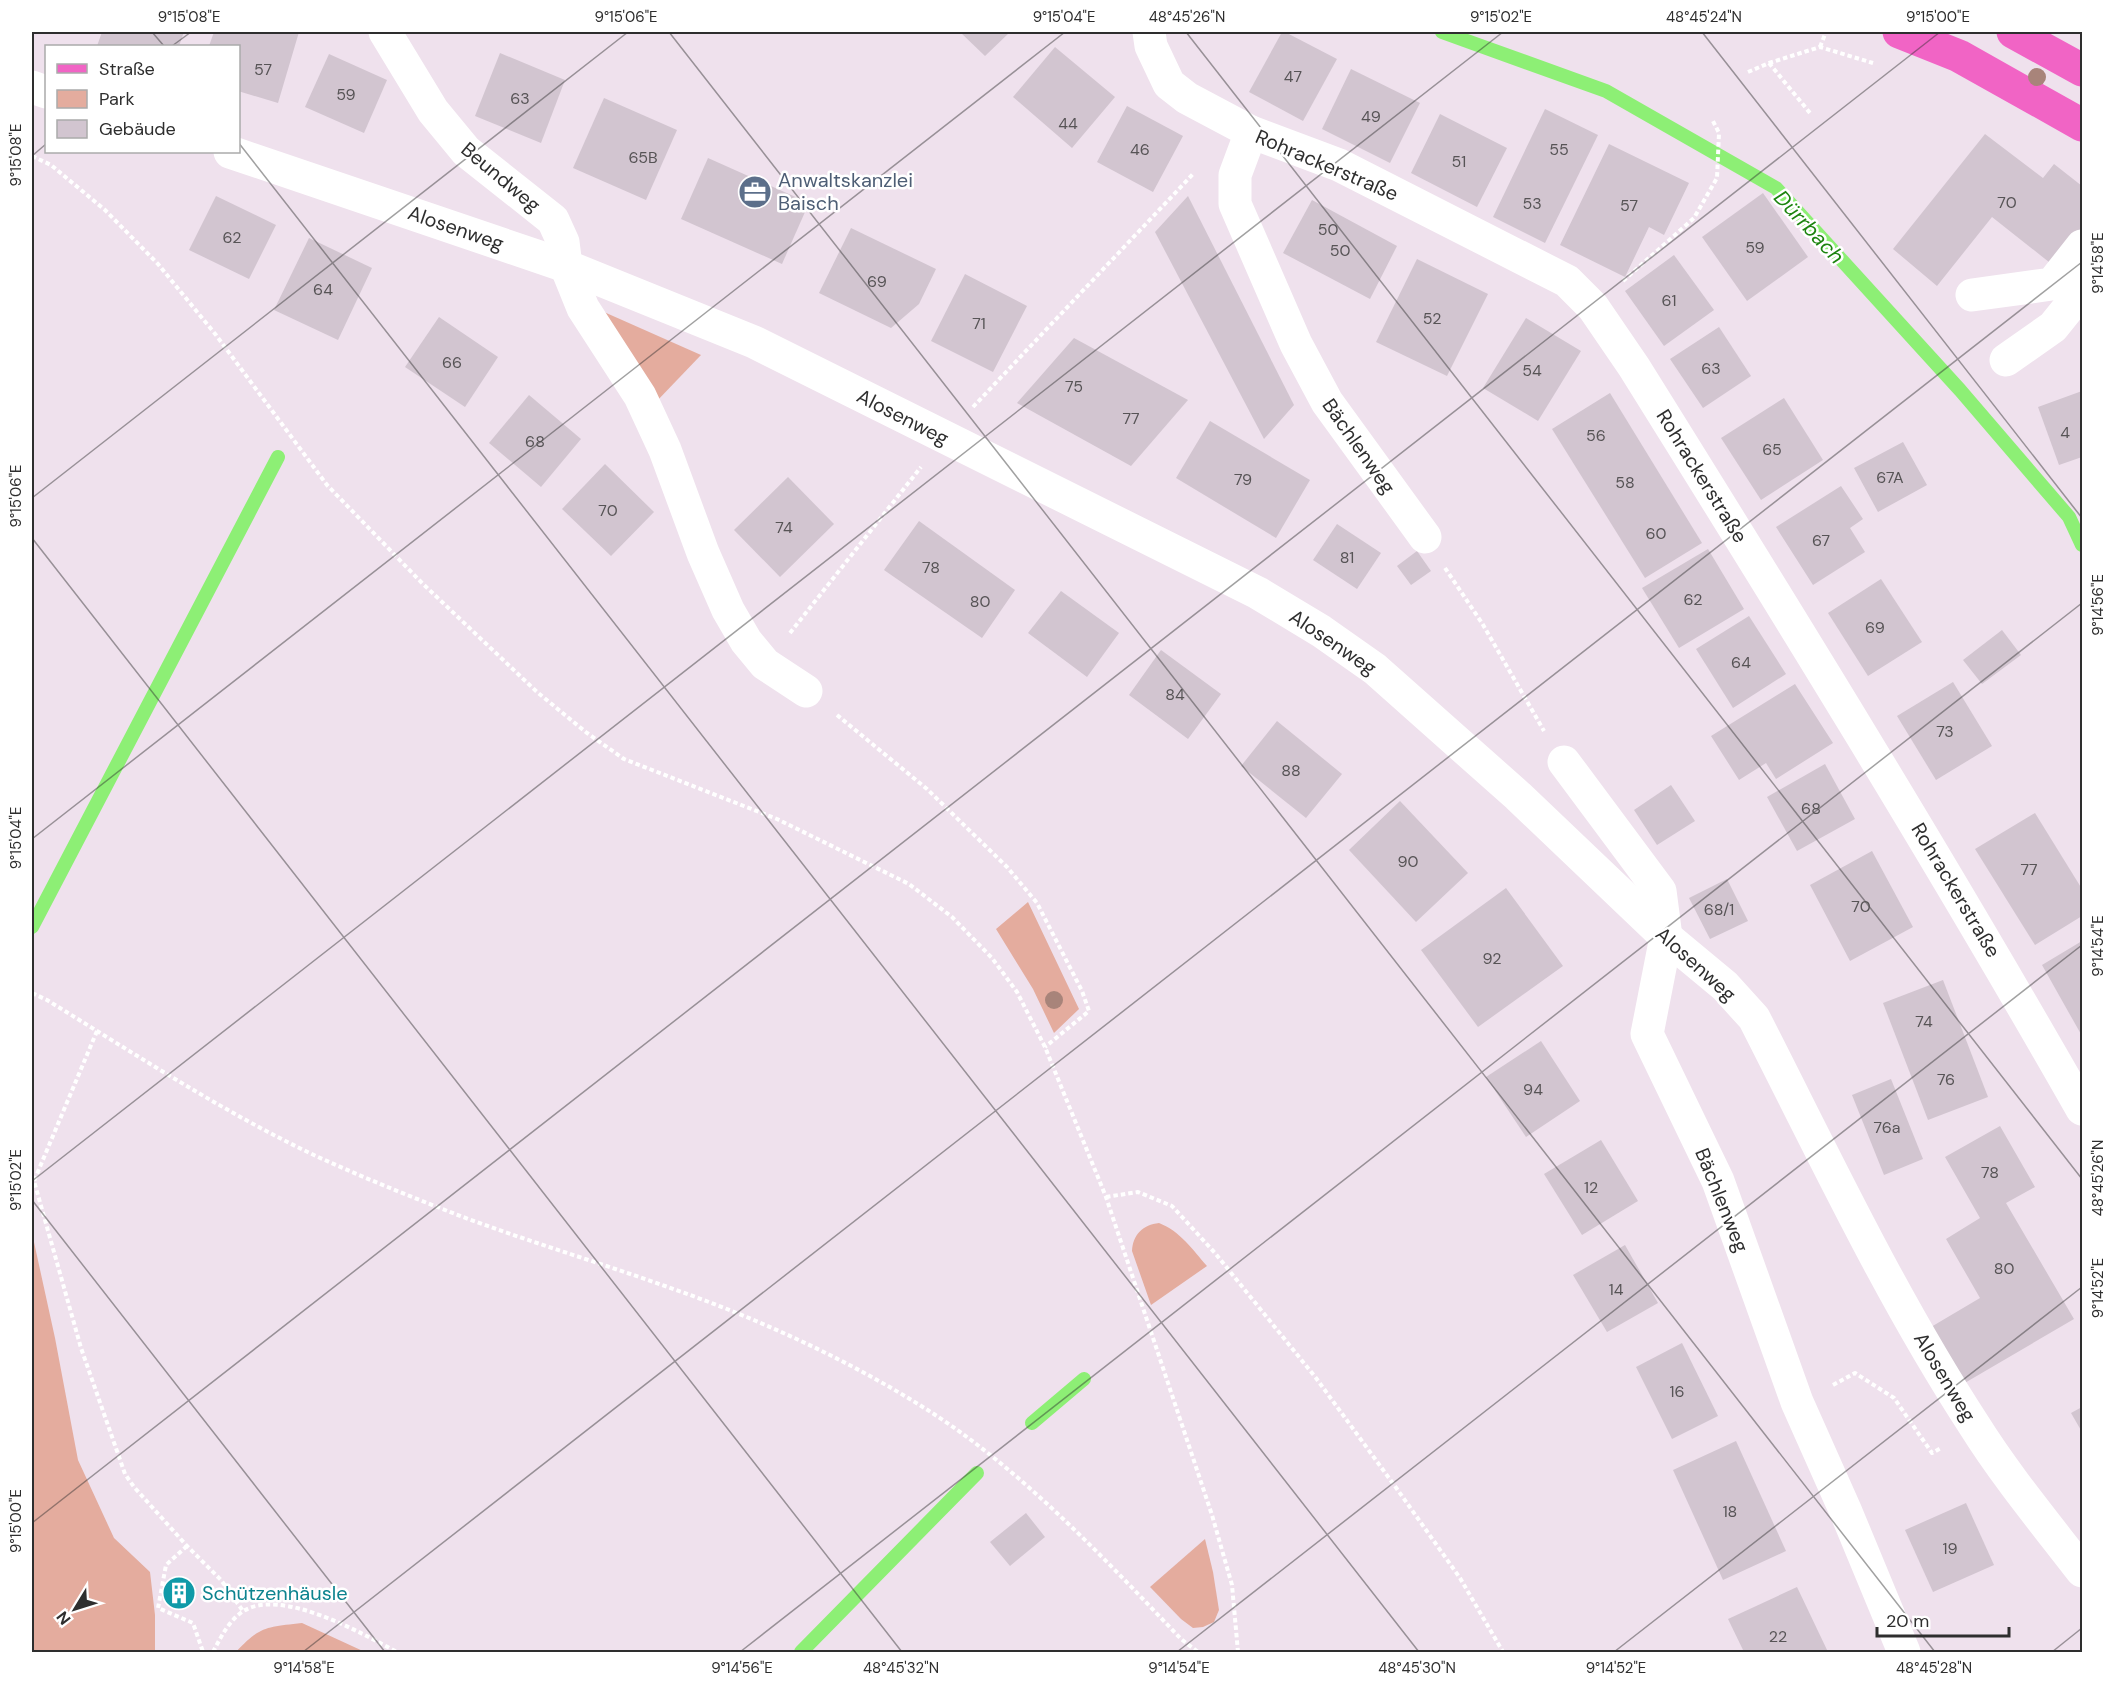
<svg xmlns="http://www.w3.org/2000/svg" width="2114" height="1684" viewBox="0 0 2114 1684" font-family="'DM Sans',sans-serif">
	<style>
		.green { fill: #e4ac9e }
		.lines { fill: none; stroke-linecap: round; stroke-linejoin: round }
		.stream { stroke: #8def75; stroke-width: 14 }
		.building { fill: #d2c5d0 }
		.path { stroke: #fff; stroke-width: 4; stroke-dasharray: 4.5 3; stroke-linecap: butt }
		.minor { stroke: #fff; stroke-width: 33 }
		.major { stroke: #f164c5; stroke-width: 33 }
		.tree { fill: #a8847a }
		.ticks { fill: none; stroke: #2e2e2e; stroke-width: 1.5; stroke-opacity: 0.45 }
		.labels { text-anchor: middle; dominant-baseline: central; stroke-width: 5; stroke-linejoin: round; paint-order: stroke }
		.number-label { font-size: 16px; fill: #575456 }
		.street-label { font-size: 20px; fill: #2e2e2e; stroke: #fff }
		.service-label { font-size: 20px; fill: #4e5e75; stroke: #fff; text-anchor: start }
		.culture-label { font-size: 20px; fill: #0d838f; stroke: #fff; text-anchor: start }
		.water-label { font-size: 21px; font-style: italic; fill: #1c840f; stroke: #fff }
		.neatline { fill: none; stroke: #2e2e2e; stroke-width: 2 }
		.ticks-label { font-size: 15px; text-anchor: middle; fill: #2e2e2e }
	</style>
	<rect width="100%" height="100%" fill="#efe1ed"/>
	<!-- green -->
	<g class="green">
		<path d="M604,312L701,355L655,403Z"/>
		<path d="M1028,902L1079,1009L1054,1033L1033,989L996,929Z"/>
		<path d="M1159,1223C1180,1231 1193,1250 1207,1266L1151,1305L1132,1251C1133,1234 1143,1225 1159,1223Z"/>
		<path d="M32,1233L55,1338L78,1460L114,1538L150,1572L155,1615V1652H32Z"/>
		<path d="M1205,1539L1213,1572L1219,1610L1214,1622L1203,1627L1193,1628L1181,1619L1150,1587Z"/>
		<path d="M302,1623L365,1652H236C260,1626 267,1627 302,1623Z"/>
	</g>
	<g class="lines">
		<!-- stream -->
		<g class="stream">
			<path d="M1442,32L1606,91L1776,188L1960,390L2069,517L2082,545"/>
			<path d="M32,927L278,457"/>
			<path d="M1032,1423L1084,1379"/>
			<path d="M801,1652L977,1473"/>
		</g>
	</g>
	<!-- building -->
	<g class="building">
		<path d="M102,32H184L179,46H97Z"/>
		<path d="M214,32H299L278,103L238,91V46H209Z"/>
		<path d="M960,32H1010L985,56Z"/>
		<path d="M1282,32H1285L1337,59L1303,121L1249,92Z"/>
		<path d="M1055,47L1115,97L1072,148L1013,97Z"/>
		<path d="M500,53L565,80L541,143L475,116Z"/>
		<path d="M329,54L387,80L364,133L305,107Z"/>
		<path d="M1351,69L1420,103L1390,163L1322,129Z"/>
		<path d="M604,98L677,130L646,200L573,168Z"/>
		<path d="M1127,106L1183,136L1153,192L1097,162Z"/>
		<path d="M1545,109L1598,135L1545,243L1493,217Z"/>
		<path d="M1440,114L1507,148L1477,207L1411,173Z"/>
		<path d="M1985,134L2043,178L2054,164L2082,186V231L2054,266L1992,217L1937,286L1893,249Z"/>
		<path d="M1609,144L1689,183L1664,235L1649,227L1625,277L1560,245Z"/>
		<path d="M708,158L809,203L782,264L681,219Z"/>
		<path d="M1763,193L1808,257L1747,301L1702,237Z"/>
		<path d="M216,196L276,225L249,279L189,250Z"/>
		<path d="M1188,196L1294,405L1264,439L1155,232Z"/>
		<path d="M1312,200L1397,246L1370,299L1283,253Z"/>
		<path d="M851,228L936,269L919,304L891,328L819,293Z"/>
		<path d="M309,238L372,268L338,340L274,310Z"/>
		<path d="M1674,255L1714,310L1664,346L1625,291Z"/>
		<path d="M1417,259L1488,294L1447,376L1376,342Z"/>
		<path d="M965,274L1027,306L993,372L931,341Z"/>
		<path d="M439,317L498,357L465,407L405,367Z"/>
		<path d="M1526,318L1581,351L1538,421L1483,388Z"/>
		<path d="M1719,327L1751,376L1703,408L1670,359Z"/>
		<path d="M1074,338L1188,400L1131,466L1017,403Z"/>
		<path d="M2082,391V457L2059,465L2038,407Z"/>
		<path d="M1610,393L1702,543L1645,578L1552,429Z"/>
		<path d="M529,395L581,439L541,487L489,443Z"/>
		<path d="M1784,398L1823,460L1761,500L1721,438Z"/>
		<path d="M1210,421L1310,480L1276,538L1176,478Z"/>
		<path d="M1903,442L1927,485L1878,512L1854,468Z"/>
		<path d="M605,464L654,512L611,556L562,509Z"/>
		<path d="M788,477L834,524L780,577L734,530Z"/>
		<path d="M1841,486L1863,519L1850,528L1865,552L1813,585L1776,527Z"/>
		<path d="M919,521L1015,590L982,638L884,570Z"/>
		<path d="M1337,524L1381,553L1357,589L1313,560Z"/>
		<path d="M1708,549L1744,609L1679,648L1642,588Z"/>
		<path d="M1417,551L1431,571L1411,585L1397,566Z"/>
		<path d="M1881,579L1922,642L1868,676L1828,613Z"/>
		<path d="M1061,591L1119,633L1087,677L1028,633Z"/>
		<path d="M1749,616L1786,674L1733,708L1696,649Z"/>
		<path d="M2002,630L2021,655L1982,684L1963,660Z"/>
		<path d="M1161,650L1221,694L1188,739L1129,695Z"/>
		<path d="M1953,682L1992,746L1936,780L1897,716Z"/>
		<path d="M1795,684L1833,743L1776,779L1766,763L1739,780L1711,736Z"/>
		<path d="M1277,721L1342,774L1306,818L1241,766Z"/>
		<path d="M1825,764L1855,819L1797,851L1767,797Z"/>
		<path d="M1671,785L1695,821L1657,845L1634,810Z"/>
		<path d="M1400,801L1468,873L1416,922L1349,850Z"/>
		<path d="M2035,813L2082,889V916L2035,945L1975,849Z"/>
		<path d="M1872,851L1913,927L1850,961L1810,885Z"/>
		<path d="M1727,879L1748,921L1710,939L1689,898Z"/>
		<path d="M1506,888L1563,966L1478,1027L1421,950Z"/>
		<path d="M2082,941V1036L2042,965Z"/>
		<path d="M1943,980L1988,1097L1928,1120L1883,1003Z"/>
		<path d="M1541,1041L1580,1101L1526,1137L1486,1077Z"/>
		<path d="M1891,1079L1923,1159L1884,1175L1852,1095Z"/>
		<path d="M2000,1126L2035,1187L2006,1203L2074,1319L1963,1384L1931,1327L1980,1298L1946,1239L1980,1218L1945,1157Z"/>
		<path d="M1601,1140L1638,1201L1582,1235L1544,1174Z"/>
		<path d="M1625,1245L1658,1303L1607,1332L1573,1275Z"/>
		<path d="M1682,1343L1718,1416L1672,1439L1636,1367Z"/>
		<path d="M2082,1407V1432L2071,1413Z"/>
		<path d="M1736,1441L1786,1551L1723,1580L1673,1470Z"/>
		<path d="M1966,1503L1994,1565L1933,1592L1905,1530Z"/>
		<path d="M1026,1513L1045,1537L1010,1566L990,1542Z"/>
		<path d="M170,1578L192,1581L188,1607L166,1604Z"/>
		<path d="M1797,1587L1828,1652H1744L1728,1619Z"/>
	</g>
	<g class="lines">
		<!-- path -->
		<g class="path">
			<path d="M1820,47L1826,32"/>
			<path d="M1769,63L1810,113"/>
			<path d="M1748,72L1769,63L1820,47L1873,63"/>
			<path d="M32,156L51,165L105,210L158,264L216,335L327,485L422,583L537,692L587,733L624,759L777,819L909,884L952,917L992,958L1017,992L1045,1047L1106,1197L1212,1515L1232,1585L1238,1652"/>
			<path d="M1623,281L1694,218L1717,178L1719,133L1713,121"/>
			<path d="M973,407L1194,173"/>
			<path d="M1445,568L1482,623L1544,731"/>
			<path d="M790,633L921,467"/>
			<path d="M837,715L927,789L1007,867L1037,903L1082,991L1089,1011L1045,1047"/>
			<path d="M32,993L47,1000C135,1054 223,1112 316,1156C364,1178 414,1198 463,1217C560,1253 660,1280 756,1321C815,1346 872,1375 926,1409C1020,1468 1105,1559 1181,1639L1198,1652"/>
			<path d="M97,1031L34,1181L81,1348L125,1474L134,1487L187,1546L221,1580L243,1611"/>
			<path d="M1106,1197L1138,1192L1172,1206L1215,1253L1316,1378L1397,1489L1460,1578L1503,1652"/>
			<path d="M1833,1385L1855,1373L1894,1398L1932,1453L1941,1448"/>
			<path d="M187,1546L166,1565L158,1608L193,1623L203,1652"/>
			<path d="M213,1652C221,1637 228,1622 242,1612C280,1586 363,1634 397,1652"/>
			<path d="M269,1652H277"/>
		</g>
		<!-- minor -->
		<g class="minor">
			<path d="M385,32L433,111L466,151L553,220L563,242L566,266L583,308L640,396L665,450L703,553L728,610L746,641L765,664L806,691"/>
			<path d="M1149,32L1151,46L1169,84L1187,98L1251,132L1339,165L1567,281L1593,307L1634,367C1787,612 1939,858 2082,1109"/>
			<path d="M32,87L46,92"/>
			<path d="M1251,132L1235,175V204L1296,344L1327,402L1425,537"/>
			<path d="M230,152L566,266L754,342L1258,593L1321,631L1375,669L1518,796L1666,937L1725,986L1754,1018C1824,1155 1890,1296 1974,1425C2006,1476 2045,1523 2082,1571"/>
			<path d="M1972,295L2052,284L2082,246"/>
			<path d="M2006,360L2053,327L2082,291"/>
			<path d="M1564,762L1660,891L1666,937L1647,1034L1718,1181L1797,1402L1846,1512L1904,1652"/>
		</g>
		<!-- major -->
		<g class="major">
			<path d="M1899,32L1959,56L2082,125"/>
			<path d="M2013,32L2082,70"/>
		</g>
	</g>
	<!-- trees -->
	<g class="tree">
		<circle cx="2037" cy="77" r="9"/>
		<circle cx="1054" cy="1000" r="9"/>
	</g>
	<!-- ticks -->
	<path class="ticks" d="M152,32L164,46M669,32L1935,1652M1186,32L2082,1179M1702,32L2082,518M172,46L191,32M238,142L1419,1652M32,156L46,144M32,498L628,32M32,538L902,1652M32,839L1065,32M32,1181L1503,32M32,1200L385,1652M32,1523L1940,32M303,1652L2082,262M740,1652L2082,603M1177,1652L2082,945M1614,1652L2082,1287M2052,1652L2082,1628"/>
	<!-- icons -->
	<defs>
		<symbol id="office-disc" viewBox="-11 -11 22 22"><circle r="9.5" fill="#5c6f8a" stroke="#fff"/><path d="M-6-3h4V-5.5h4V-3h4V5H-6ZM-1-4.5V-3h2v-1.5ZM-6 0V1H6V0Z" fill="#fff"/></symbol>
		<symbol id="building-disc" viewBox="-11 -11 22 22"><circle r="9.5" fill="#0f9aa8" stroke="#fff"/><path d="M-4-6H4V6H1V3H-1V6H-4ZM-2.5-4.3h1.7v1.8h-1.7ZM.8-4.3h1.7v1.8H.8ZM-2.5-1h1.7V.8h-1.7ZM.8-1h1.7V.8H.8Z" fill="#fff"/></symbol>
	</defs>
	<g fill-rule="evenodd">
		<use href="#office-disc" x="736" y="173" width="38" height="38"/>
		<use href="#building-disc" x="160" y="1574" width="38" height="38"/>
	</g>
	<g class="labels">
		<!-- number labels -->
		<g class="number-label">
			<text x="263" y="69">57</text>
			<text x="1293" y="76">47</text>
			<text x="346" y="94">59</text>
			<text x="520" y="98">63</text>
			<text x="1371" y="116">49</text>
			<text x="1068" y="123">44</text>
			<text x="1140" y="149">46</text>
			<text x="1559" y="149">55</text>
			<text x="643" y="157">65B</text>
			<text x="1459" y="161">51</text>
			<text x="2007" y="202">70</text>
			<text x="1532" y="203">53</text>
			<text x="1629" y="205">57</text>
			<text x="1328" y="229">50</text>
			<text x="232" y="237">62</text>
			<text x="1755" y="247">59</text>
			<text x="1340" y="250">50</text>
			<text x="877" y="281">69</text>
			<text x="323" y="289">64</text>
			<text x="1669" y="300">61</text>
			<text x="1432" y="318">52</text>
			<text x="979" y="323">71</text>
			<text x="452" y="362">66</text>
			<text x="1711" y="368">63</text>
			<text x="1532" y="370">54</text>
			<text x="1074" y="386">75</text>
			<text x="1131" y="418">77</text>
			<text x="2065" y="432">4</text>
			<text x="1596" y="435">56</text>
			<text x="535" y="441">68</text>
			<text x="1772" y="449">65</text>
			<text x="1890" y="477">67A</text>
			<text x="1243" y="479">79</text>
			<text x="1625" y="482">58</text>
			<text x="608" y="510">70</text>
			<text x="784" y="527">74</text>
			<text x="1656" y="533">60</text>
			<text x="1821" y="540">67</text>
			<text x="1347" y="557">81</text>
			<text x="931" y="567">78</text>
			<text x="1693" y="599">62</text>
			<text x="980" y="601">80</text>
			<text x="1875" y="627">69</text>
			<text x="1741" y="662">64</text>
			<text x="1175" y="694">84</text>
			<text x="1945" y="731">73</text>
			<text x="1291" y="770">88</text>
			<text x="1811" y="808">68</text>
			<text x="1408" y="861">90</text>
			<text x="2029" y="869">77</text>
			<text x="1861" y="906">70</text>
			<text x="1719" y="909">68/1</text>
			<text x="1492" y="958">92</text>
			<text x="1924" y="1021">74</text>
			<text x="1946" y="1079">76</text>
			<text x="1533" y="1089">94</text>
			<text x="1887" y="1127">76a</text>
			<text x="1990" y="1172">78</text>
			<text x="1591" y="1187">12</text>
			<text x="2004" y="1268">80</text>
			<text x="1616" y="1289">14</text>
			<text x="1677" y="1391">16</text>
			<text x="1730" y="1511">18</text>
			<text x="1950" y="1548">19</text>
			<text x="1778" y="1636">22</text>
		</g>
		<!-- street labels -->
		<g class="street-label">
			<text transform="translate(1327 165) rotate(23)">Rohrackerstraße</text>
			<text transform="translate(501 177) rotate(40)">Beundweg</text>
			<text transform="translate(456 228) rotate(19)">Alosenweg</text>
			<text transform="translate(903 417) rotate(27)">Alosenweg</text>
			<text transform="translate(1359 446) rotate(55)">Bächlenweg</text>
			<text transform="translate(1702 476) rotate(58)">Rohrackerstraße</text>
			<text transform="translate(1333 642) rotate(34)">Alosenweg</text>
			<text transform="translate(1956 890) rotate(59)">Rohrackerstraße</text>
			<text transform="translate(1696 964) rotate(42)">Alosenweg</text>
			<text transform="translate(1722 1200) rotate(68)">Bächlenweg</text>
			<text transform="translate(1945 1377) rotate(59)">Alosenweg</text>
		</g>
		<!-- service labels -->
		<g class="service-label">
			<text x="778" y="180">Anwaltskanzlei<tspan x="778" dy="23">Baisch</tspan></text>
		</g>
		<!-- culture labels -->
		<g class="culture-label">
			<text x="202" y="1593">Schützenhäusle</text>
		</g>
		<!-- water labels -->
		<g class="water-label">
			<text transform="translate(1809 227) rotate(47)">Dürrbach</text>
		</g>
	</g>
	<!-- border -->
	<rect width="2114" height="1684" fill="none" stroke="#ffffff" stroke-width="66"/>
	<!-- legend -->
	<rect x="45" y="45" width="195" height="108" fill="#ffffff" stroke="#ababab" stroke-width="1.5"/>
	<rect x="57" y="64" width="30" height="9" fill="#f164c5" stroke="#ababab" stroke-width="1.5"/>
	<text x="99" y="75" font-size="18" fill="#2e2e2e">Straße</text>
	<rect x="57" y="90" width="30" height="18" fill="#e4ac9e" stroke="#ababab" stroke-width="1.5"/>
	<text x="99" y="105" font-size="18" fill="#2e2e2e">Park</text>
	<rect x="57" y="120" width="30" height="18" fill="#d2c5d0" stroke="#ababab" stroke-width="1.5"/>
	<text x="99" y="135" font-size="18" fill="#2e2e2e">Gebäude</text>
	<!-- north arrow -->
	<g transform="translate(75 1609) rotate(232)" stroke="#ffffff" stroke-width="4.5" paint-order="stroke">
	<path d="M0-4.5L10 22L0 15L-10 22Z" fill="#2e2e2e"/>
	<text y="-9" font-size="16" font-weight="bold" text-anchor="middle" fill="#2e2e2e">N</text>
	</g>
	<!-- scale -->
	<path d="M1877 1627v9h132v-9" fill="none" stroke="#2e2e2e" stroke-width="3"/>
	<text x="1886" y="1627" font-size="18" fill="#2e2e2e" stroke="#ffffff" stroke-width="4.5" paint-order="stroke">20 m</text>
	<rect x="33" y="33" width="2048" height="1618" class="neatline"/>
	<g class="ticks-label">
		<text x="189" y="22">9°15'08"E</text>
		<text x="626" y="22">9°15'06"E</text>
		<text x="1064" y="22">9°15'04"E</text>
		<text x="1187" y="22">48°45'26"N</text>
		<text x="1501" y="22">9°15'02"E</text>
		<text x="1704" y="22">48°45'24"N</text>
		<text x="1938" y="22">9°15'00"E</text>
		<text transform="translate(16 155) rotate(-90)" y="5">9°15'08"E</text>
		<text transform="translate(2098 263) rotate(-90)" y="5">9°14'58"E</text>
		<text transform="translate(16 496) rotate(-90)" y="5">9°15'06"E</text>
		<text transform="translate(2098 605) rotate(-90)" y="5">9°14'56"E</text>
		<text transform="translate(16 838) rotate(-90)" y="5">9°15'04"E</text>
		<text transform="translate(2098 946) rotate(-90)" y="5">9°14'54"E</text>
		<text transform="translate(2098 1178) rotate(-90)" y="5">48°45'26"N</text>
		<text transform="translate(16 1180) rotate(-90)" y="5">9°15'02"E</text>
		<text transform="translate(2098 1288) rotate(-90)" y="5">9°14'52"E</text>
		<text transform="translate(16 1521) rotate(-90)" y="5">9°15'00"E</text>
		<text x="304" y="1673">9°14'58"E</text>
		<text x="742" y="1673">9°14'56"E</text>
		<text x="901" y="1673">48°45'32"N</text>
		<text x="1179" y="1673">9°14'54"E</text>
		<text x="1417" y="1673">48°45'30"N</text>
		<text x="1616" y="1673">9°14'52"E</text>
		<text x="1934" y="1673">48°45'28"N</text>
	</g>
</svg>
